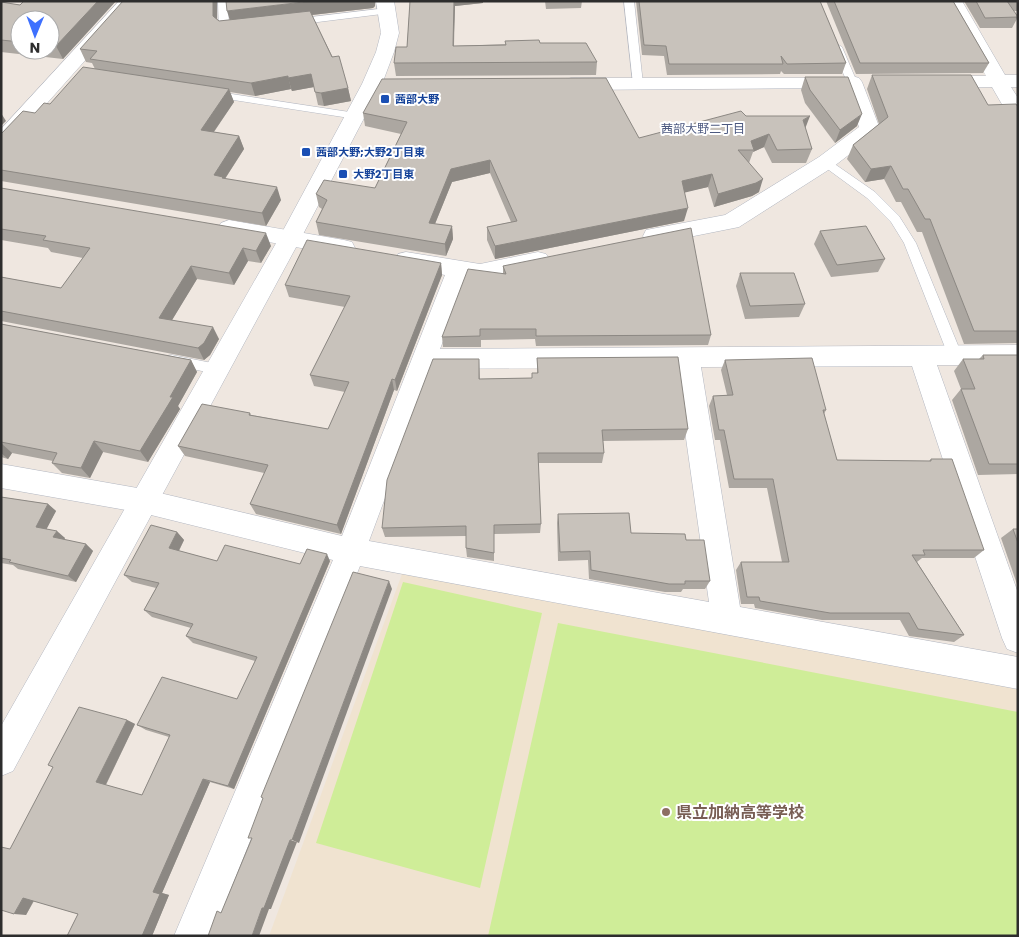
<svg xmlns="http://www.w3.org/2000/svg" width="1019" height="937" viewBox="0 0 1019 937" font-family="Poppins,'Noto Sans JP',sans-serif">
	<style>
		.education { fill: #f0e3d0 }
		.pitch { fill: #cfed98 }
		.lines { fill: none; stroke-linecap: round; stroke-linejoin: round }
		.lane-casing { stroke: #b3b7c1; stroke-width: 1 }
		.street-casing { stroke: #b3b7c1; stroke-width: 1 }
		.secondary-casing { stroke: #b3b7c1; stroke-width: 1 }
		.lane { fill: #fff; fill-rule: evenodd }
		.street { fill: #fff; fill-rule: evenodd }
		.secondary { fill: #fff; fill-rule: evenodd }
		.wall { fill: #aca7a1; fill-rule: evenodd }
		.shaded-wall { fill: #8c8883 }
		.building { fill: #c8c2bb; stroke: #8c8883 }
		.transit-dot { fill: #1a4fb4; stroke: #fff; stroke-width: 2 }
		.education-dot { fill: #8d6e63; stroke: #fff; stroke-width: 2 }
		.labels { text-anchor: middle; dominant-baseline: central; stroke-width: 4; stroke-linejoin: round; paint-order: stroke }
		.far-transit-label { font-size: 11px; font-weight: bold; fill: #164399; stroke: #fff; text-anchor: start }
		.far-neighbourhood-label { font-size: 12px; fill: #4c5980; stroke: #fff }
		.near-education-label { font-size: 16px; font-weight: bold; fill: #785e54; stroke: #fff; text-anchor: start }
	</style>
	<rect width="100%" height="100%" fill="#efe7e0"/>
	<!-- education -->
	<path class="education" d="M402,574L1018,689V936H269Z"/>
	<!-- pitch -->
	<g class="pitch">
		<path d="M403,582L542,613L480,888L316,843Z"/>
		<path d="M558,623L1018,712V936H488Z"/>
	</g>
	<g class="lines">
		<defs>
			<g id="lane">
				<path d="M218,1H228L229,26H237V30L224,32L219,29Z"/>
				<path d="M624,1H634L643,84L638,87L633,84Z"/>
				<path d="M387,8L390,9V13L294,25L289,22L294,19Z"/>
				<path d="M837,44L842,47L857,82L856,84H848L847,82L832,47Z"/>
				<path d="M212,91L356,113L361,116L356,119L208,96L207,94L208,92Z"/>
				<path d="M826,158L875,192L899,216L916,243L962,355L960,359L955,360L950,359L948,355L904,243L891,222L867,198L822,165L820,162L822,159Z"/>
				<path d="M172,355L222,365L224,369L222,373L217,374L167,364L165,360L167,356Z"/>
			</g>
			<g id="street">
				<path d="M119,1H138L8,147L1,148V129Z"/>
				<path d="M944,1H962L1005,75H1018V87H1011L1018,98V122L1011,120L992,87L936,88L929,86L926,82L929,78L936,76H986Z"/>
				<path d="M852,76L859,78L862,82L880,129L877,133L833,167L739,227L654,244L646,242L643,236L646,230L725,215L819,157L859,127L845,88L571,90L564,88L561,84L564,80L571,78H845Z"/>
				<path d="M229,220L344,240L352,242L355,248L352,254L344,256L221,233L218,228L221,223Z"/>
				<path d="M406,252L480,264L538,252L546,254L550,260L546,266L538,268L480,280L467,278L440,349L1018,345V365H937L1018,593V653L1007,649L1002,638L912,366L701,367L740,607L1018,657V689L360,566L212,936H174L333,560L143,513L1,488V464L143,489L342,536L445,275L398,266L394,260L398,254ZM676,367L709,602L369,541L433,369Z"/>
			</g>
			<path id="secondary" d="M376,1H394L399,33L394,52L382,84L301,238L13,771L1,776V726L279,238L362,84L376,52L381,33Z"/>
		</defs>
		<!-- lane casing -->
		<use href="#lane" class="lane-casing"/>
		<!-- street casing -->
		<use href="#street" class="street-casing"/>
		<!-- secondary casing -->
		<use href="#secondary" class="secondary-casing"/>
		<!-- lane -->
		<use href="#lane" class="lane"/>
		<!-- street -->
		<use href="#street" class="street"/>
		<!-- secondary -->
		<use href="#secondary" class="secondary"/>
	</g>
	<!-- wall -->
	<g class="wall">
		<path d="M24,1H116L63,59L1,52V2L20,5ZM20,20H50V50H20Z"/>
		<path d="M410,1H483V3L455,6L454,46L540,43L597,62L596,75L396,76L394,63L407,47Z"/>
		<path d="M545,1H582L581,8L546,9Z"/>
		<path d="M636,1H820L846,63L842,74H784L781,71L780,74L667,75L664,56L642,55Z"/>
		<path d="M826,1H953L989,63L983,73L856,74Z"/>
		<path d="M964,1H1018V11H1013L1018,17L1012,28H980Z"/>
		<path d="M375,6L373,8L312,15L348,88L351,101L324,106L318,105L314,87L292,91L291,89L255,96L230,92L234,102L214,132L239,136L244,149L225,179L281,200L266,226L1,181V134L50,104L95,69L92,63L86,62L80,49L217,19L219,21Z"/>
		<path d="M872,75L988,105L1018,107V343L964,344L922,232H917L901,202H896L884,179L865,182L847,159L853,145L879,124L867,89Z"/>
		<path d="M805,77L857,126L835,143L805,103L801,90Z"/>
		<path d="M363,113L639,138L746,116L805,128L812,149L806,163H772L764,147L753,152L749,163L759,192L752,196L714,207L708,187L684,192V221L495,259L487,240V227L511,222L490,173L452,182L435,224L452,226L453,239L446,256L319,235L316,222L322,209L319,207L316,194L375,188L401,134L365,126Z"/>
		<path d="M1,188L271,246L261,263L248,261L234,285L197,279L172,320L219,339L210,355L204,360L1,321V277L61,288L83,258L51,252L48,248L1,240Z"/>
		<path d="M820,231L885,259L878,272L831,277L814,244Z"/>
		<path d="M441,263L442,275L397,391L394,390L341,534L256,514L250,504L264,473L185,456L178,446L250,413L251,415L328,429L345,392L314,386L310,375L345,307L289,297L285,285Z"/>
		<path d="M503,266L711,335L708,345L536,346L535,339L481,340V347H443L442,337L503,274Z"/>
		<path d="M740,273L805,304L799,317L745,319L736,286Z"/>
		<path d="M1,324L191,360L197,372L178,406L180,409L148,462L103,452L90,478L62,473L52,463L53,461L12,453L8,459L1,457Z"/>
		<path d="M983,355H1018V474L978,475L952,400L961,389L954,371L963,359H979Z"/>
		<path d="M537,358L688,429L684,440L603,441L604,453L602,463H538L541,524L540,533L494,534V561L467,557L466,548V536L385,537L382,528L479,359L480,379L532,378L537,373Z"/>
		<path d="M725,360L826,410L824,414L837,460L929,461L931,459L984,550L974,558H922L917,562L964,635L954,642L909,636L900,620H822L755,608L754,604H741L736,570L741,562H782L767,488H729L720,440H715L709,406L713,396L727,395L721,370Z"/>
		<path d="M1,497L48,504L56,511L46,529L65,538L64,540L86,544L93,551L76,582L18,569L13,565L1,563Z"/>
		<path d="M558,514L631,533L686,540L710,581L705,589H683L681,592H665L589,579L588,560L558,561L557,523Z"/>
		<path d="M1013,529H1018V587L1001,538Z"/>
		<path d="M177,532L184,540L179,551L217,561L300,564L330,561L234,789L210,782L162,893L169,895L152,936H67L78,914L34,901L26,915L11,848L127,720L135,724L106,785L142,795L169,737L146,730L137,725L237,699L255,661L193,643L186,636L191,628L152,617L144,610L156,588L132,582L124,575Z"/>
	</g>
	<!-- shaded-wall -->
	<g class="shaded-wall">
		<path d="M98,1H116L63,59L56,46Z"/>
		<path d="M213,1H217V29L213,16Z"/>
		<path d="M312,1H375V6L373,8L231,24L227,11Z"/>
		<path d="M454,1H483V3L455,6L453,59V46Z"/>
		<path d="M311,74L314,87L292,91L288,78Z"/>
		<path d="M288,76L291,89L255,96L251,83Z"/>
		<path d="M348,88L351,101L324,106L321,93Z"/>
		<path d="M229,89L234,102L206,143L201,130Z"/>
		<path d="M1,113L6,121L1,126Z"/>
		<path d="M862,114L857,126L835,143L840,130Z"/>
		<path d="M810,116L805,129L803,120Z"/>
		<path d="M769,134L764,147L753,152L754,150L751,141Z"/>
		<path d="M239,136L244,149L224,180L214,175Z"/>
		<path d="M490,160V173L452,182L430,236L429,223L451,169Z"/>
		<path d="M891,166L884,179L865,182L871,169Z"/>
		<path d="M712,174L708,187L679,194L682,181Z"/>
		<path d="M763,179L759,192L752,196L714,207L718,194Z"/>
		<path d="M277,187L281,200L266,226L262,213Z"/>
		<path d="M688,208L684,221L495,259V246Z"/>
		<path d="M452,226L453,239L446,256L445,244Z"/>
		<path d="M266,233L271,246L261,263L256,251Z"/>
		<path d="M243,248L248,261L234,285L229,273Z"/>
		<path d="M441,263L442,275L397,391L395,380Z"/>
		<path d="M191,266L197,279L166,330L159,318Z"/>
		<path d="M213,327L219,339L210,355L204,360L198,348Z"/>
		<path d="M191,360L197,372L178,406L180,409L148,462L140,451L170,397Z"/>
		<path d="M392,379L394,390L341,534L337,525Z"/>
		<path d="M94,441L103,452L90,478L81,468Z"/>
		<path d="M1,443L12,453L8,459L1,453Z"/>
		<path d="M48,504L56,511L44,534L36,527Z"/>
		<path d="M57,531L65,538L61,544L53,537Z"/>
		<path d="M177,532L184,540L176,556L169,548Z"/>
		<path d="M86,544L93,551L76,582L68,576Z"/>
		<path d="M327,554L330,561L234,789L228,786Z"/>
		<path d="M389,581L392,589L299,843L292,840Z"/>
		<path d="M127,720L135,724L105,786L96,782Z"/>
		<path d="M203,779L210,782L162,893L169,895L152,936H142L153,892Z"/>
		<path d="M290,840L297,842L271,909H269L259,936H252L262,908Z"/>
		<path d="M23,898H35L26,915L14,914Z"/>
	</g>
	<!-- building -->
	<g class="building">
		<path d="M24,1H98L56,46L50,45V20H20V42L1,40V2L20,5Z"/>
		<path d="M123,1H213V16L219,21L310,11L332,57L339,56L348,88L321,93L315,92L311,74L288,78V76L251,83L90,59L97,51L80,49Z"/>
		<path d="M226,1H312L227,11Z"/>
		<path d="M410,1H454L453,46L506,45L505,41L539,40L540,43H586L597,62L394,63L396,47H407Z"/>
		<path d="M639,1H820L846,63L787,64L781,56L783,64H669L666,46L644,45Z"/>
		<path d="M834,1H953L989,63H860Z"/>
		<path d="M976,1H1007L1018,17L985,18Z"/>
		<path d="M83,67L229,89L201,130L239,136L214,175L223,177L222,178L277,187L262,213L1,170V134L23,111L35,113L44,103L50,104Z"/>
		<path d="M872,75H971L988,105L1016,104L1018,107V331H974L930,219H925L908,189H903L891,166L871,169L853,145L888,117Z"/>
		<path d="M805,77H848L862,114L840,130L810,90Z"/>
		<path d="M606,78L639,138L741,111L746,116H810L803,120L812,149L777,150L769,134L751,141L754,150H738L763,179L756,183L718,194L712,174L682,181L688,208L495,246L487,227L517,221L490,160L451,169L429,223L452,226L445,244L316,222L327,200L316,194L324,180L375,188L407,122L363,113L382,79Z"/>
		<path d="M1,188L266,233L256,251L243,248L229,273L191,266L159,318L213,327L204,343L198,348L1,311V277L61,288L90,248L43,240L46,236L1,229Z"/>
		<path d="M866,226L885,259L837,265L820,231Z"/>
		<path d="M691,228L711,335L536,336V329H480V336L442,337L468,269L506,274L503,266Z"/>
		<path d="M307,240L441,263L395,380L392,379L337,525L250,504L268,465L178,446L202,404L250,413L249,415L328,429L349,382L310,375L350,296L285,285Z"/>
		<path d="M740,273H794L805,304L750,306Z"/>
		<path d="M1,324L191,360L170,397H173L140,451L94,441L81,468L52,463L57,453L1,442Z"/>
		<path d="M983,355H1018V464H989L961,389H975L963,359H984Z"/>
		<path d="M678,357L688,429L602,430L604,453H538L541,524L494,525V553L466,548V526L382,528L387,480L433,359H479V379L532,378V373H538L537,358Z"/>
		<path d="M812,358L826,410H823L837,460L931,461V459H952L984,550H923L925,555H912L964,635L918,629L909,613H830L760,601L759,597H747L741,562H789L773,479H734L724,430H719L713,396L733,395L725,360Z"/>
		<path d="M1,497L48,504L36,527L57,531L53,537L86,544L68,576L9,562L11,560L1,558Z"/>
		<path d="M629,513L631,533L685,534L686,540H704L710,581H685V584H669L591,570L590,551L560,552L558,514Z"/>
		<path d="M151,525L177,532L169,548L217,561L225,545L300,564L307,549L327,554L228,786L203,779L153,892L160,894L142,936H67L78,914L23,898L14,914L1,910V847L10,849L53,767L48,765L79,707L127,720L96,782L142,795L170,735L137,725L162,677L237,699L257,657L186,636L193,624L144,610L159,583L124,575Z"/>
		<path d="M1013,529H1018V543Z"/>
		<path d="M353,572L389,581L292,840H290L264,908H262L252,936H208L217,911L221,913L252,838H248L263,798L261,797Z"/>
	</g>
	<!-- markers -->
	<g class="transit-dot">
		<rect x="380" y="94" width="10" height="10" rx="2.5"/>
		<rect x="301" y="147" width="10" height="10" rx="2.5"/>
		<rect x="338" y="169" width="10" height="10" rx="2.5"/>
	</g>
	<circle class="education-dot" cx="666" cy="812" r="5"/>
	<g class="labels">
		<!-- far-transit labels -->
		<g class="far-transit-label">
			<text x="395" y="99">茜部大野</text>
			<text x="316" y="152">茜部大野;大野2丁目東</text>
			<text x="353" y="174">大野2丁目東</text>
		</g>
		<!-- far-neighbourhood labels -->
		<g class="far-neighbourhood-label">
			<text x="703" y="128">茜部大野二丁目</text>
		</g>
		<!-- near-education labels -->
		<g class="near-education-label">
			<text x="676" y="812">県立加納高等学校</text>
		</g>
	</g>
	<!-- border -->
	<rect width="1019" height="937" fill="none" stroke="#2d2d2d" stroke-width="5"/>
	<!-- north arrow -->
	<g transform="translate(35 35) rotate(181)"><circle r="24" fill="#ffffff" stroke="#ababab"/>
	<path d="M0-4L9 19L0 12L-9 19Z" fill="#3e70fe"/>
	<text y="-8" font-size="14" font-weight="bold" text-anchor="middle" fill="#2d2d2d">N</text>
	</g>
</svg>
